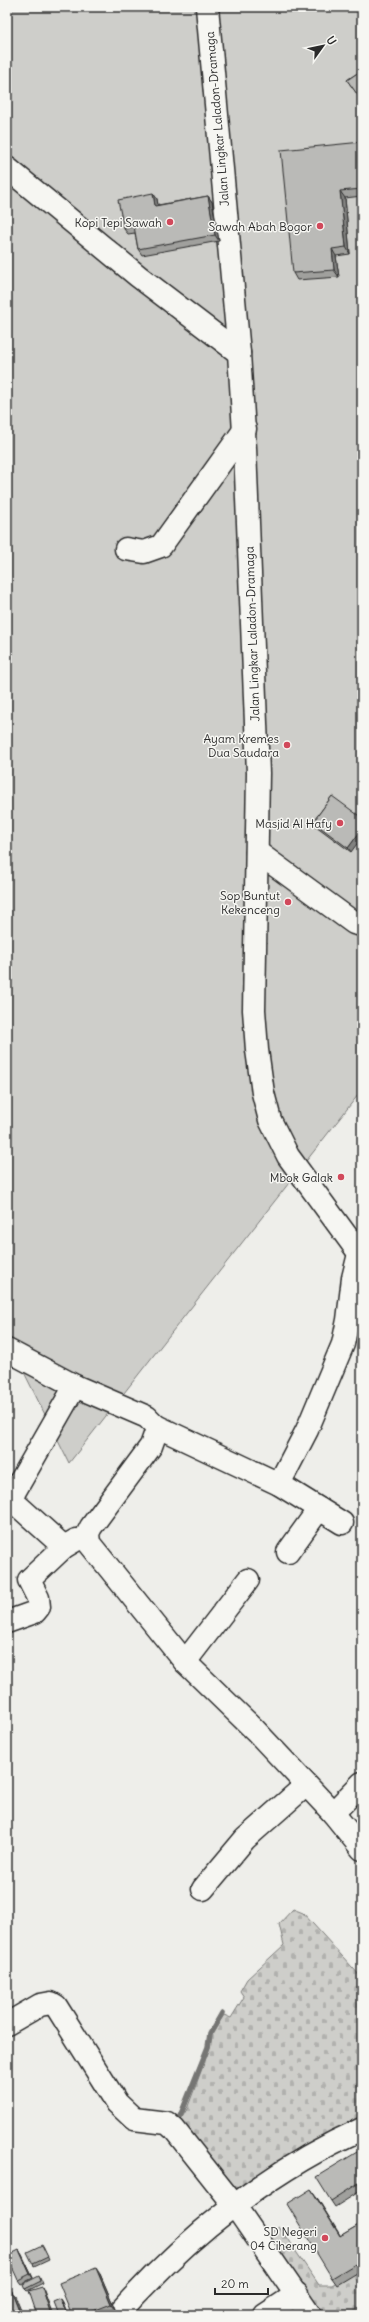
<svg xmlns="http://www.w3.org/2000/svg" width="369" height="2322" viewBox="0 0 369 2322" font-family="Delius,sans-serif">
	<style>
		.green { fill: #cececa; stroke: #7c7c7a }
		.cemetery { fill: url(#cemetery-stones); stroke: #7c7c7a }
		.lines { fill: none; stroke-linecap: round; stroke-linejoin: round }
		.stream { stroke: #757573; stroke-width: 5.5 }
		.minor-casing { stroke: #2b2b2b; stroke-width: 25 }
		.major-casing { stroke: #2b2b2b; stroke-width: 25 }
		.minor { stroke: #f6f6f2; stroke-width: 22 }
		.major { stroke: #f6f6f2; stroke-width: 22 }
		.wall { fill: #a0a09d; stroke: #2b2b2b }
		.shaded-wall { fill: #828280; stroke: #2b2b2b }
		.building { fill: #babab7; stroke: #2b2b2b }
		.poi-dot { fill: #d1495b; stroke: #f6f6f2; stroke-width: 1.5 }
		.labels { text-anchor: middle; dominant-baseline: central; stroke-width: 3; stroke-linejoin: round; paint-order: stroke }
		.street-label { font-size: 12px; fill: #2b2b2b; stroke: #f6f6f2 }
		.poi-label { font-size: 12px; fill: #2b2b2b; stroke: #f6f6f2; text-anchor: end }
	</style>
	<defs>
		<pattern id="cemetery-stones" width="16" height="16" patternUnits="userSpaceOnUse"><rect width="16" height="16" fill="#cececa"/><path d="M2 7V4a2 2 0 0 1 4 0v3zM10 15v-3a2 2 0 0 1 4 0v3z" fill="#b1b1ae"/></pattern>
	</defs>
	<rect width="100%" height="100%" fill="#eeeeea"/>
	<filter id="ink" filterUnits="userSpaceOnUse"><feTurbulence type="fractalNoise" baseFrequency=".025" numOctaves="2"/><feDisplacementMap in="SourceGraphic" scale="8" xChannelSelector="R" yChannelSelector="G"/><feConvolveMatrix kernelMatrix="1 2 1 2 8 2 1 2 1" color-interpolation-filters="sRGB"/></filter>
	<g filter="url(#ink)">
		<!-- green -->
		<path class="green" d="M15,7H362V1090L69,1463L7,1338V9Z"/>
		<!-- cemetery -->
		<g class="cemetery">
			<path d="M293,1909L303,1913L362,1978V2125L231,2197L177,2126L187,2109L210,2047L212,2034L224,2015L231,2018L244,1997L240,1991L247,1979L284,1945L279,1924Z"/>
			<path d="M279,2227L319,2285H332L362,2265V2315H289L279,2300L289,2294L254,2244Z"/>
		</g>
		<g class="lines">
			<!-- stream -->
			<path class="stream" d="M179,2119L208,2047L210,2034L222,2013"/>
			<defs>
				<g id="minor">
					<path d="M7,168L138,276L239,353"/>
					<path d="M126,549L144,552L161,546L245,429"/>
					<path d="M257,852L354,923L358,924L362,920"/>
					<path d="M7,1350L75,1386L147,1417L156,1426V1432L151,1446L91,1527L88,1533L89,1543L185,1662L255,1730L333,1813L362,1849"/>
					<path d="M156,1426L279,1484L342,1523"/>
					<path d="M279,1484L307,1430L343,1344L348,1320L353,1278L362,1242"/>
					<path d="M64,1547L16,1504L12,1496L75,1386"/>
					<path d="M288,1552L319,1509"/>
					<path d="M7,1622L35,1612L39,1607L38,1598L29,1580L64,1547L76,1540"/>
					<path d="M185,1662L248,1580"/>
					<path d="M333,1813L362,1783"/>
					<path d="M203,1889L245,1839L306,1785"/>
					<path d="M7,2024L40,2005L51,2003L56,2006L117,2103L134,2119L167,2123L174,2129L235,2206L310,2315"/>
					<path d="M117,2315C184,2239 269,2170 362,2129"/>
					<path d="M265,2315L297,2294"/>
				</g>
				<path id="major" d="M207,7L239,353L245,448L258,773L254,1010L257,1050L263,1093L270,1120L288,1156L362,1257"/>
			</defs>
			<!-- minor casing -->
			<use href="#minor" class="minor-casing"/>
			<!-- major casing -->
			<use href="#major" class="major-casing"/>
			<!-- minor -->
			<use href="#minor" class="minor"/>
			<!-- major -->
			<use href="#major" class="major"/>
		</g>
		<!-- wall -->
		<g class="wall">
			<path d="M362,70V97L360,98L347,80Z"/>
			<path d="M362,142V196L345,198L350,254L336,256L339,277L297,280L293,273Z"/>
			<path d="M153,193L157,199L158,205L208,196L212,202L219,241L142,255L138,249L135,233L128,234L124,229Z"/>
			<path d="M332,796L351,852L316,826L313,822Z"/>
			<path d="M362,2149V2190L335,2207L331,2201Z"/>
			<path d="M316,2196L340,2236L362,2223V2270L337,2285L332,2278Z"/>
			<path d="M43,2247L49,2260L34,2267L33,2264Z"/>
			<path d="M19,2250L22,2255L33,2278L21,2284L18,2280Z"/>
			<path d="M100,2274L115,2309L101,2315H72Z"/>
			<path d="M41,2278L43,2283L27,2291L25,2289Z"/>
		</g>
		<!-- shaded-wall -->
		<g class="shaded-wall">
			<path d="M340,191L345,198L350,254L346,247Z"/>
			<path d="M153,193L157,199L159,212L155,206Z"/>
			<path d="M208,196L212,202L219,241L215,235Z"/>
			<path d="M332,249L336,256L339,277L334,270Z"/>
			<path d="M362,829V837L351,852L348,848Z"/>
			<path d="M311,2189L316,2196L345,2243L340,2236Z"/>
			<path d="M19,2250L22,2255L33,2278L30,2274Z"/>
			<path d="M96,2268L100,2274L115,2309L111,2304Z"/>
			<path d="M42,2287L44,2291L53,2315H51Z"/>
			<path d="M11,2290L15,2296L23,2315H21Z"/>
			<path d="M61,2299L63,2302L68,2315H67Z"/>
		</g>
		<!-- building -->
		<g class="building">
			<path d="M362,70V91L357,94L347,80Z"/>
			<path d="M362,142V189L340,191L346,247L332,249L334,270L293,273L281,150Z"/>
			<path d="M153,193L155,206L208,196L215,235L138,249L134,226L124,229L118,200Z"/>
			<path d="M332,796L362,818V829L348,848L313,822Z"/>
			<path d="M362,2149V2181L331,2201L316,2177Z"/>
			<path d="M311,2189L340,2236L362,2223V2260L332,2278L287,2204Z"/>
			<path d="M42,2245L48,2257L33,2264L27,2252Z"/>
			<path d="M19,2250L30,2274L18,2280L7,2256Z"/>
			<path d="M96,2268L111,2304L83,2315H72L59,2283Z"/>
			<path d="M39,2276L41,2281L25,2289L23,2284Z"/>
			<path d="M42,2287L51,2315H37L29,2291Z"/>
			<path d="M11,2290L21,2315H7V2292Z"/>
			<path d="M61,2299L67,2315H59L54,2302Z"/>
		</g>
	</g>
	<!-- markers -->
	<g class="poi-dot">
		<circle cx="170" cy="222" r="4"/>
		<circle cx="320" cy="226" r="4"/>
		<circle cx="287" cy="745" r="4"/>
		<circle cx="340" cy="823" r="4"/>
		<circle cx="288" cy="902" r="4"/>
		<circle cx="341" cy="1177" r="4"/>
		<circle cx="325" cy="2238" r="4"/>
	</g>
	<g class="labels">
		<!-- street labels -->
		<g class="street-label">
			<text transform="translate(217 119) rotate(-95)">Jalan Lingkar Laladon-Dramaga</text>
			<text transform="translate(252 634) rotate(-92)">Jalan Lingkar Laladon-Dramaga</text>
		</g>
		<!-- poi labels -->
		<g class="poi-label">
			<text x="162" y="222">Kopi Tepi Sawah</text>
			<text x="312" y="226">Sawah Abah Bogor</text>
			<text x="279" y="738">Ayam Kremes<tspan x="279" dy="14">Dua Saudara</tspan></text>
			<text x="332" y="823">Masjid Al Hafy</text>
			<text x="280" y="895">Sop Buntut<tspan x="280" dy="14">Kekenceng</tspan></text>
			<text x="333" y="1177">Mbok Galak</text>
			<text x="317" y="2231">SD Negeri<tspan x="317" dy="14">04 Ciherang</tspan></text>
		</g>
	</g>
	<!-- margin -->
	<rect width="369" height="2322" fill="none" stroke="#f6f6f2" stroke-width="24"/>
	<rect x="12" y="12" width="345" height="2298" fill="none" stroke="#2b2b2b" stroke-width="1.5" filter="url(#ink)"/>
	<!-- north arrow -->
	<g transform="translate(323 46) rotate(57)" stroke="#f6f6f2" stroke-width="3" paint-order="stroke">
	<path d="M0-3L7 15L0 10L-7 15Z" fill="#2b2b2b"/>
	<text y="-6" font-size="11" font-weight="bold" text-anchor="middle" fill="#2b2b2b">U</text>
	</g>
	<!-- scale -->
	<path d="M215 2288v6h53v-6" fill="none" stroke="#2b2b2b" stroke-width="2"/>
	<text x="221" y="2288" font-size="12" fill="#2b2b2b" stroke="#f6f6f2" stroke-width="3" paint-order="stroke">20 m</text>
</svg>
